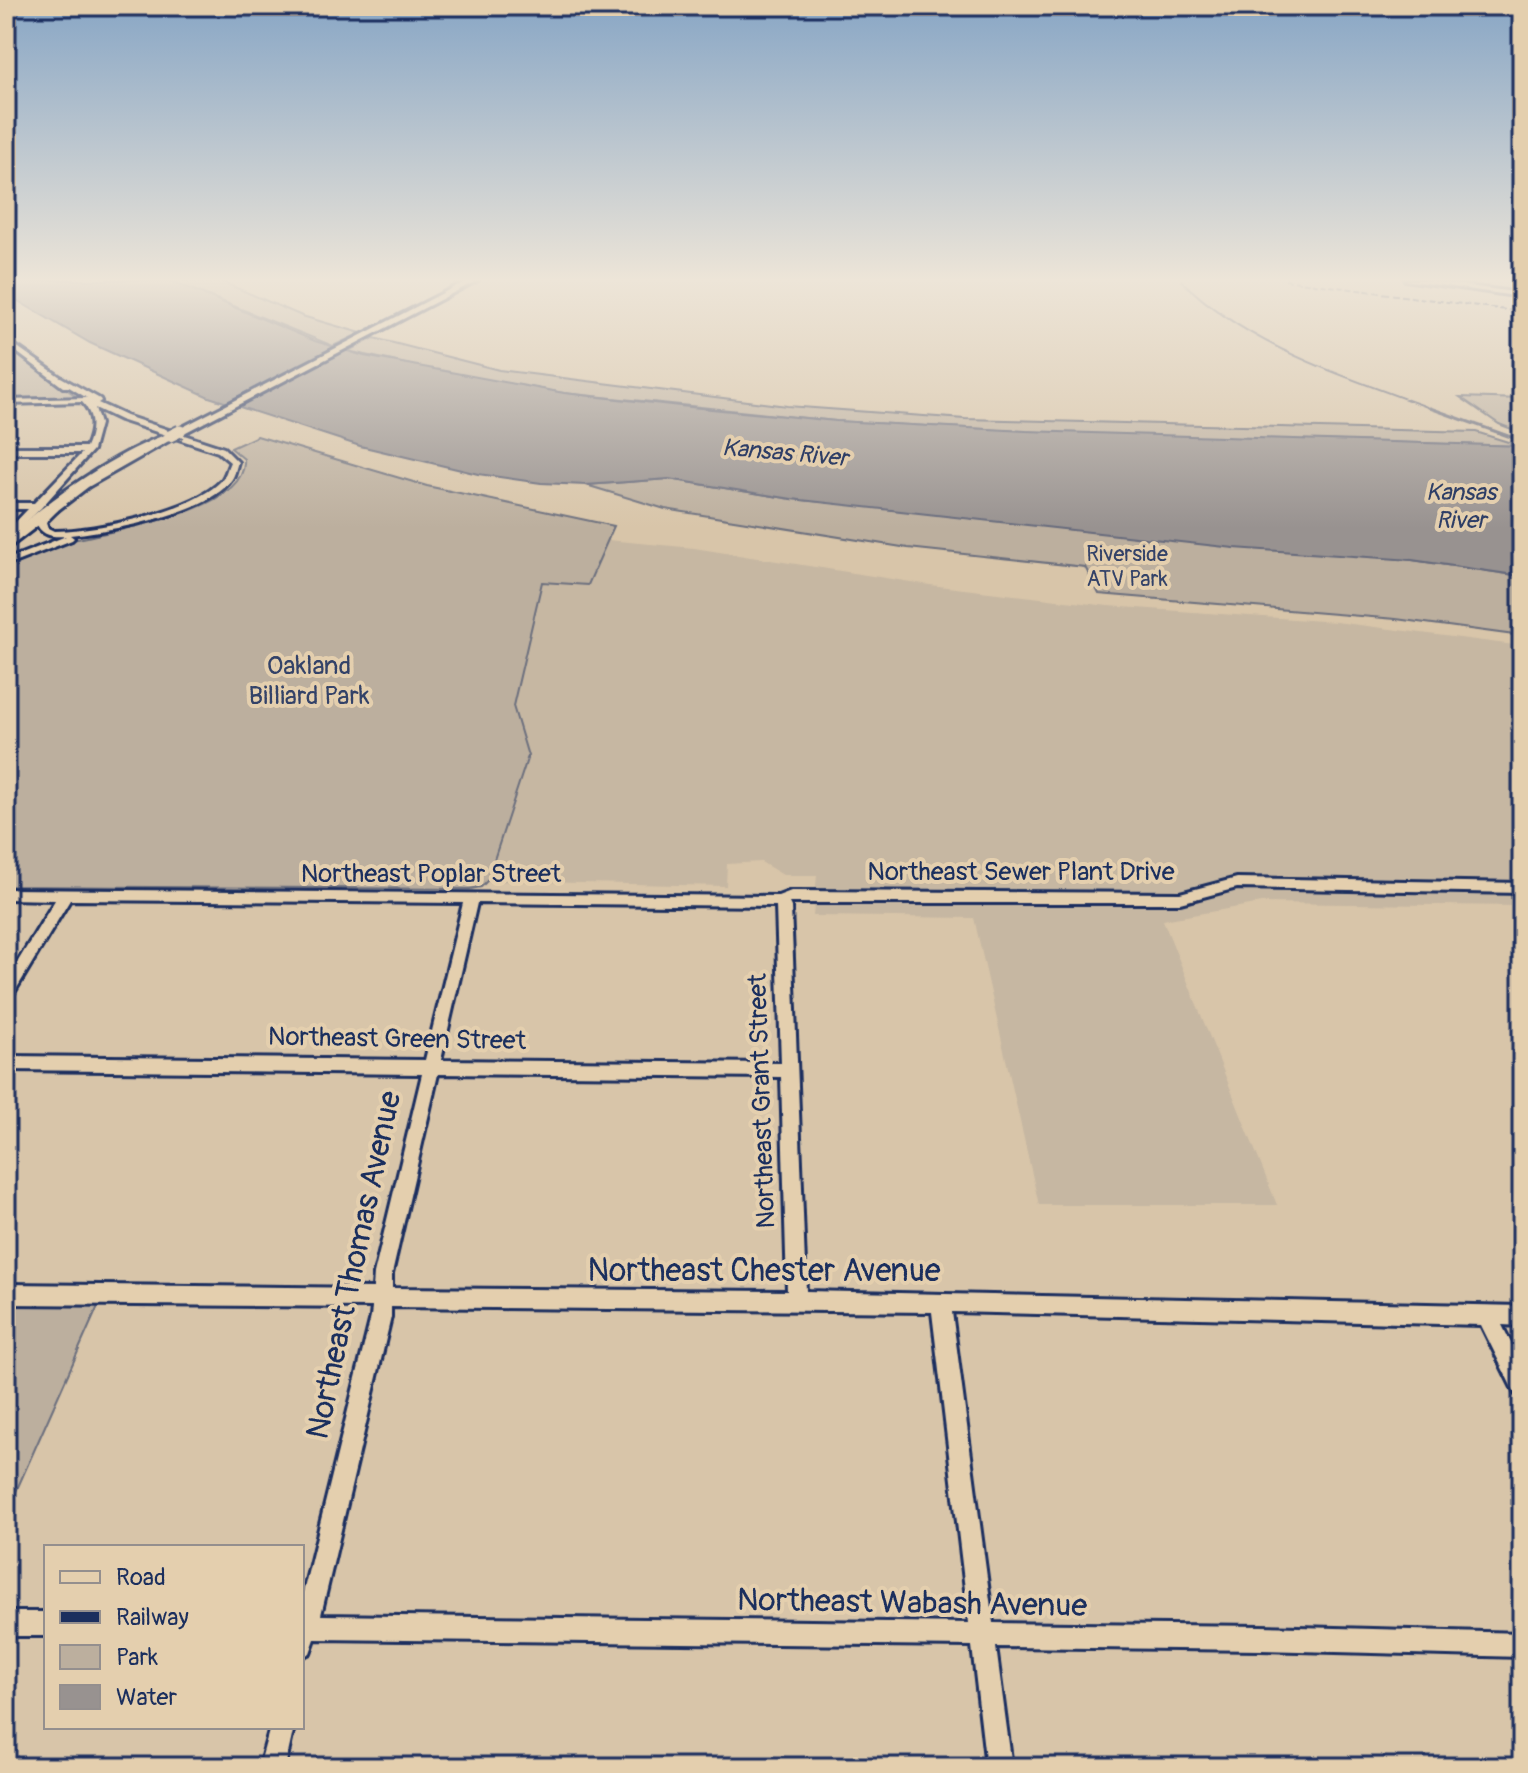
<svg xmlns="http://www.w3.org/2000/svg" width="1528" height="1773" viewBox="0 0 1528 1773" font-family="Pangolin,sans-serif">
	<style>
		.built { fill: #c6b7a2 }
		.green { fill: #bcaf9e; stroke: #6c6f7e; stroke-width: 2 }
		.water { fill: #989290; stroke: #666a7c; stroke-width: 2 }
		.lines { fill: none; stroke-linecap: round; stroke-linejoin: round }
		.stream-far1 { stroke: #666a7c; stroke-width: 2 }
		.stream { stroke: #666a7c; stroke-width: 3 }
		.minor-casing { stroke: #1b2f5e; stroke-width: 6 }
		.major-casing { stroke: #1b2f5e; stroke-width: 6 }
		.minor { fill: #e4cfae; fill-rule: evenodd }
		.major { fill: #e4cfae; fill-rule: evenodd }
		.rail { stroke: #1b2f5e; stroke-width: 2; stroke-dasharray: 6 3; stroke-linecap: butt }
		.major-bridge-casing { stroke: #1b2f5e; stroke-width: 15; stroke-linecap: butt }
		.major-bridge { stroke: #e4cfae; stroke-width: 11 }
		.labels { text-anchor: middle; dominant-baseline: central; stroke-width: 8; stroke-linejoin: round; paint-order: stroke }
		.far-park-label { font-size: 22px; fill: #334268; stroke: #e4cfae }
		.far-water-label { font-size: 24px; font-style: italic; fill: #2e3e66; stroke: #e4cfae }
		.park-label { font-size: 26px; fill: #334268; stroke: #e4cfae }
		.street-label { font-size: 26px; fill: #1b2f5e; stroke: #e4cfae }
		.near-street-label { font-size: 32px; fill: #1b2f5e; stroke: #e4cfae }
	</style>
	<rect width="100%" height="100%" fill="#d8c5a9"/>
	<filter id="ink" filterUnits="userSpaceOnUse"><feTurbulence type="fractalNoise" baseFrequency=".0125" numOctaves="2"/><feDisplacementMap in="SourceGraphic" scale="16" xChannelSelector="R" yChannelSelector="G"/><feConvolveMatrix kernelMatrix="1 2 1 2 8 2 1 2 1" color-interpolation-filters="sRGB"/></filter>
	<g filter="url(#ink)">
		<!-- built -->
		<path class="built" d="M607,540L694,548L930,585L1108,606L1336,622L1522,646V906L1262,903L1163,920L1277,1205H1039L974,918L813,916L817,875H783L761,862L727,864L726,886L487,881L528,756L513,706L542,582L588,584Z"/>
		<!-- green -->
		<g class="green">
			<path d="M169,280H218L302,316L361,333L333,346Z"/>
			<path d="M374,338L499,370L787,406L965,419L1476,432L1521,446L1056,433L836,421L564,393L437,371L348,351Z"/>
			<path d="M6,344L77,397L6,400Z"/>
			<path d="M1460,397L1522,399V433L1499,424Z"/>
			<path d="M257,436L427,486L614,526L588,585L542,582L513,706L528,756L487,881L481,887L470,889L6,886V567C21,558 40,549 57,544C97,532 249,515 244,459L231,448Z"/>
			<path d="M669,479L792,499L1412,560L1522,576V636L1396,619L1099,594L1085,567L908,548L665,509L586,485Z"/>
			<path d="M6,1294L99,1304L6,1514Z"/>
		</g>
		<!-- water -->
		<path class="water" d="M6,280H169L315,341L364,356L564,393L680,406L836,421L1026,431L1522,446V576L1412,560L1234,548L792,499L669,479L586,485L541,483L478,474L360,446L209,397L90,343L6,294Z"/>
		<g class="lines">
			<!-- stream-far1 -->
			<path class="stream-far1" d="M1181,280C1248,348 1348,377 1435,410"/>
			<!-- stream -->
			<path class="stream" d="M1430,408L1522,441"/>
			<defs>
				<g id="minor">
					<path d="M1405,280H1423L1522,293V297Z"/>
					<path d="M6,339L59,376L100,399L101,401L98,403L126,416L224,448L238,462C236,467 235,475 232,479C209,514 110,531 70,535L74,538L72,540L6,566V560L66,536C52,537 41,536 36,522L50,508L58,510L46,522L48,528L54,531C95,531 194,511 222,480C226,475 227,468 230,462L218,452L120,420L95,408L100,424L93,450L41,508L6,541V532L28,509H6V503H34L82,453H6V447H86C93,431 95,416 82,402L6,404V400L87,398L69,387H63L6,344Z"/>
					<path d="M1237,878L1522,883V893L1237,888L1180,903H789L791,907L806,1291L1522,1306V1326L1502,1325L1522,1365V1397L1515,1394L1481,1325L952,1312L993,1623L1261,1626L1522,1633V1657L1261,1650L996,1647L1012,1767H986L972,1646L315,1639L310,1653L302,1657V1597L371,1317L372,1307L6,1304V1284L373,1288L374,1274L422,1074L6,1070V1056L425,1060L463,903L70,900L11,998L6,1000V981L55,900L6,899V889L778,896L791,891L1180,893ZM477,903L776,906L781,1063L441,1060ZM438,1074L781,1077L787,1291L392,1288V1274ZM391,1307L932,1312L969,1623L321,1615L391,1317Z"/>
					<rect x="6" y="1612" width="40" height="24"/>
					<path d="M270,1727H294L285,1767H259Z"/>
				</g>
				<g id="major">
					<path d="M468,280H478L184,433L175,431Z"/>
					<path d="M170,433L174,434V438L88,487L6,550V539C47,500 116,452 170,433Z"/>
				</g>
			</defs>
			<!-- minor casing -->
			<use href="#minor" class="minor-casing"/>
			<!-- major casing -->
			<use href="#major" class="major-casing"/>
			<!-- minor -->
			<use href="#minor" class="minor"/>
			<!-- major -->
			<use href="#major" class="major"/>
			<!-- rail -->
			<path class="rail" d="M1285,280L1522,312"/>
			<defs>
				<path id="major-bridge" d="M170,436L180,431"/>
			</defs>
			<!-- major-bridge casing -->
			<use href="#major-bridge" class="major-bridge-casing"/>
			<!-- major-bridge -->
			<use href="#major-bridge" class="major-bridge"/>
		</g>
	</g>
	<!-- sky -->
	<linearGradient id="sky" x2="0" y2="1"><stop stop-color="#88a6c5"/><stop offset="0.53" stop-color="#ede5d8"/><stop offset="1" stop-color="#ede5d8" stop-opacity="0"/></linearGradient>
	<rect width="1528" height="528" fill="url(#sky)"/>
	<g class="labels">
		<!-- far-park labels -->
		<g class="far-park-label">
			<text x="1127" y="554">Riverside<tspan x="1127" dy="25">ATV Park</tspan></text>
		</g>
		<!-- far-water labels -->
		<g class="far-water-label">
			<text transform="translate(785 453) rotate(5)">Kansas River</text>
			<text x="1461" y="492">Kansas<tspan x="1461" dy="28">River</tspan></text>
		</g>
		<!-- park labels -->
		<g class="park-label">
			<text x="309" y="666">Oakland<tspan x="309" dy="30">Billiard Park</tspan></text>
		</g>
		<!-- street labels -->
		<g class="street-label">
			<text x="1021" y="872">Northeast Sewer Plant Drive</text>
			<text x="431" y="874">Northeast Poplar Street</text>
			<text transform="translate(397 1039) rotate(1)">Northeast Green Street</text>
			<text transform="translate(762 1101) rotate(-92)">Northeast Grant Street</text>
		</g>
		<!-- near-street labels -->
		<g class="near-street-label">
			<text transform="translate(354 1265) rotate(-78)">Northeast Thomas Avenue</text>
			<text x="764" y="1271">Northeast Chester Avenue</text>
			<text transform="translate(912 1603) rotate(1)">Northeast Wabash Avenue</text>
		</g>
	</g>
	<!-- margin -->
	<rect width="1528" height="1773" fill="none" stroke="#e4cfae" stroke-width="32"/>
	<rect x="16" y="16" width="1496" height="1741" fill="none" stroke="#1b2f5e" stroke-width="3" filter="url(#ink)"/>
	<!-- legend -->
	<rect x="44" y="1545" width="260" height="184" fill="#e4cfae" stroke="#948f8e" stroke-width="2"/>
	<rect x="60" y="1571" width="40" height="12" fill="#e4cfae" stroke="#948f8e" stroke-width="2"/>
	<text x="116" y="1585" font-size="24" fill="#1b2f5e">Road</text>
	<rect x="60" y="1611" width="40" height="12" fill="#1b2f5e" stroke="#948f8e" stroke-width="2"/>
	<text x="116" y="1625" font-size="24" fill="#1b2f5e">Railway</text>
	<rect x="60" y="1645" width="40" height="24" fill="#bcaf9e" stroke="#948f8e" stroke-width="2"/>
	<text x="116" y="1665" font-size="24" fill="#1b2f5e">Park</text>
	<rect x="60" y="1685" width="40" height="24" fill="#989290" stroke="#948f8e" stroke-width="2"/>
	<text x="116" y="1705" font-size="24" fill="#1b2f5e">Water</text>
</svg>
